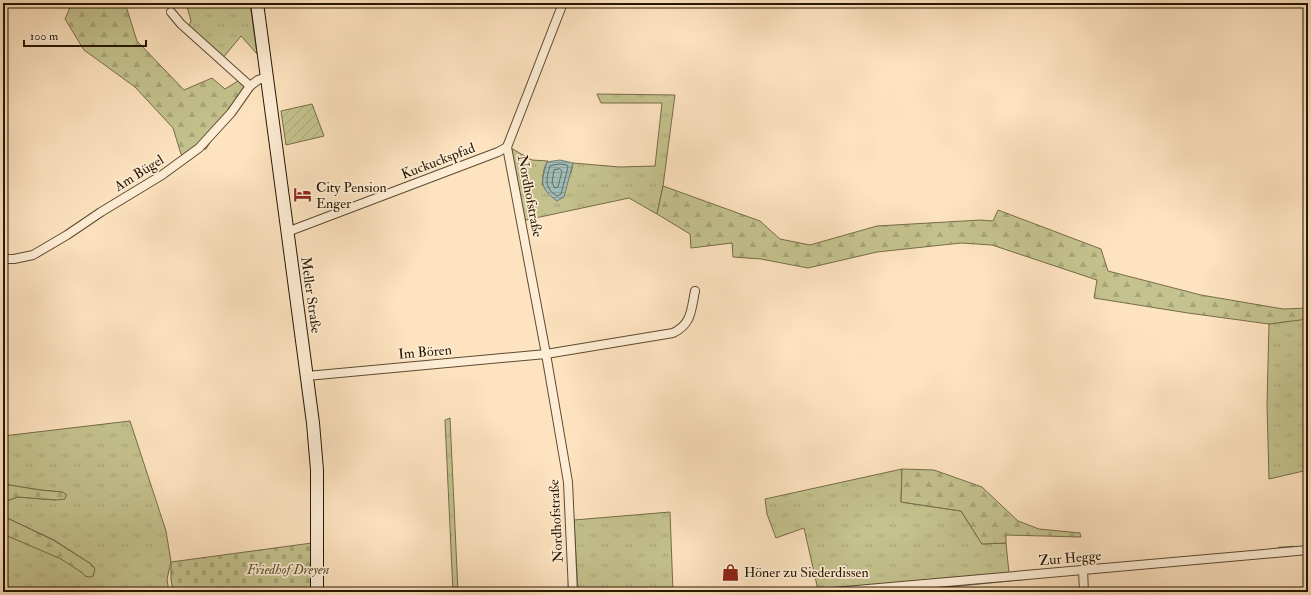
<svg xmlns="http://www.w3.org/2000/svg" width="1311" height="595" viewBox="0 0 1311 595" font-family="'IM FELL Double Pica',serif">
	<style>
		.grass { fill: url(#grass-tufts); stroke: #766c48 }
		.forest { fill: url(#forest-firs); stroke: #766c48 }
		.cemetery { fill: url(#cemetery-stones); stroke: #766c48 }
		.garden { fill: url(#garden-furrows); stroke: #766c48 }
		.water { fill: url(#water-rules); stroke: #717b6f }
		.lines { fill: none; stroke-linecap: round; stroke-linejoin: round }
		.shore { stroke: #646a5d; stroke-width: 1 }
		.stream { stroke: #717b6f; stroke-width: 2.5 }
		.minor-casing { stroke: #5d4a31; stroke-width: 10 }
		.secondary-casing { stroke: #281702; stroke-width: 14 }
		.minor { stroke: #feedd5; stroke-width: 8 }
		.secondary { stroke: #feedd5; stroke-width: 12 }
		.labels { text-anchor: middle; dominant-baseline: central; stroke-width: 3.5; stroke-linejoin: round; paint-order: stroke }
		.street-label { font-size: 14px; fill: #281702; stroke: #feedd5 }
		.poi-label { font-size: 14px; fill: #281702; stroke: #feedd5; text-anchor: start }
		.park-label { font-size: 14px; font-style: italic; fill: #5f5333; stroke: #feedd5 }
	</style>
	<defs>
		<pattern id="grass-tufts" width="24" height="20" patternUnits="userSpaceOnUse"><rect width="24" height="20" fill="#c4c28e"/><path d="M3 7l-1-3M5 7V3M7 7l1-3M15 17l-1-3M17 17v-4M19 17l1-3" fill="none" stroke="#a8a679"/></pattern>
		<pattern id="forest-firs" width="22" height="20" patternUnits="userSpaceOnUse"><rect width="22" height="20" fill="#c4c28e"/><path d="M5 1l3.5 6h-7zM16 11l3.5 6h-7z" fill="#a8a679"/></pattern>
		<pattern id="cemetery-stones" width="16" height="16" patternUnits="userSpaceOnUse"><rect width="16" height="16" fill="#c4c28e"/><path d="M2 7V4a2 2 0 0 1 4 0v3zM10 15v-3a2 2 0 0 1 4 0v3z" fill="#a8a679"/></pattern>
		<pattern id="garden-furrows" width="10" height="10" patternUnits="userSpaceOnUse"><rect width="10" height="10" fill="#c4c28e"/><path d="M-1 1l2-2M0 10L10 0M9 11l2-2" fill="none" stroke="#a8a679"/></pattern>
		<pattern id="water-rules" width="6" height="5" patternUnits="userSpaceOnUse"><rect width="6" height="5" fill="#a1bdb8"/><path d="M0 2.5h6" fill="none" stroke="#8ba29d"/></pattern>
	</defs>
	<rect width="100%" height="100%" fill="#fde3bf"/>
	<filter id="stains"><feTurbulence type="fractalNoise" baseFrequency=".005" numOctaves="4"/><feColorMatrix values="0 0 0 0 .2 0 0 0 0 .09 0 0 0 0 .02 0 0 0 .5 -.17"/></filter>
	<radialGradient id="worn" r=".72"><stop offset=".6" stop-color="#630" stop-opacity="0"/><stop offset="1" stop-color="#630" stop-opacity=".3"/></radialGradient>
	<!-- grass -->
	<g class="grass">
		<path d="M186,3H250L257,54L241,36L222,59L188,28L191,21Z"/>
		<path d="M597,94L675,95L663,186L657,214L629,198L526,220L523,217L509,147L532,160L548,161C543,167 543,177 542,185L571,173L573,163L620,167L655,166L662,103H601Z"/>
		<path d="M1301,319H1308V470L1269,479L1267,405L1269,324Z"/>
		<path d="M450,418L458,592H453L445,420Z"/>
		<path d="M130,421L166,531L171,562L167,579L169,592H12L3,590V534C27,544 68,557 85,576L95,569L91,564L54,540L7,518L3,514V502L18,497L56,500L62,492L40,490L3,484V436Z"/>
		<path d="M902,469L901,502L961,511L982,544L1006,543L1009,573L818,590L804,528L776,538L767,514L765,499Z"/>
		<path d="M670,512L673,592H578L574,520Z"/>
	</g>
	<!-- forest -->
	<g class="forest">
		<path d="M72,3H125L137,41L184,90L212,78L225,89L238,81L244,87L206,149L201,150L188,161L181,154L173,128L135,87L84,50L65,19Z"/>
		<path d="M663,186L760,221L780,239L810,245L877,226L981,220L993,221L998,210L1101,249L1108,271L1201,295L1283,309L1308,308V319L1269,324L1188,313L1094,298L1097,280L992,245L961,243L877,252L808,268L761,259L733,257L732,243L691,248L690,234L657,214Z"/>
		<path d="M902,469L934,470L982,487L1018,521L1039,529L1080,533L1081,537L1006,535V543L982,544L961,511L901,502Z"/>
		<path d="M3,484L40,490L62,492L66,494L65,499L56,500L18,497L3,502Z"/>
		<path d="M3,514L7,518L53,540L91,564L95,569L93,576L89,577L85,576L81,572L61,559L3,534Z"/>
	</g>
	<!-- cemetery -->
	<path class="cemetery" d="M312,543V589H309V592H173L171,579V562Z"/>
	<!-- garden -->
	<path class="garden" d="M312,104L324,136L286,145L281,111Z"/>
	<!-- water -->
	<path class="water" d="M560,160L573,163L564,197L557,201C539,188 541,182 547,162Z"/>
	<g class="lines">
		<!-- shore -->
		<g class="shore">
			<path d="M560,164L567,165L568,167L561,194L557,196C544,188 546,179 550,166Z"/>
			<path d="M560,169L562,171L558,187L555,188L552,183L554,170Z"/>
		</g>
		<!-- stream -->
		<g class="stream">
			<path d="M1306,546L1308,545"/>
			<path d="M1279,548L1293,547"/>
			<path d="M569,581V592"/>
			<path d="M922,589L1023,579"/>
			<path d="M885,592L913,589"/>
		</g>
		<defs>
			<g id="minor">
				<path d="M563,3L507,147L546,354L568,482L573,592"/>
				<path d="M171,12L181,24L250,86"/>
				<path d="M287,232L498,152L507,147"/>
				<path d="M3,259H14L33,255L67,235L101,212L162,175L199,148L231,113L250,86L258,80L267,77"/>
				<path d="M307,376L546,354L673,333C692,324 691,310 695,291"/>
				<path d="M1083,570L1084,592"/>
				<path d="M834,592L1308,550"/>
			</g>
			<path id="secondary" d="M257,3L313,423L317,470V592"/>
		</defs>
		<!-- minor casing -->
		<use href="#minor" class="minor-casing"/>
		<!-- secondary casing -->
		<use href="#secondary" class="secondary-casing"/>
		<!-- minor -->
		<use href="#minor" class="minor"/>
		<!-- secondary -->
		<use href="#secondary" class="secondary"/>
	</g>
	<!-- icons -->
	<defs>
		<symbol id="hotel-bare" viewBox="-9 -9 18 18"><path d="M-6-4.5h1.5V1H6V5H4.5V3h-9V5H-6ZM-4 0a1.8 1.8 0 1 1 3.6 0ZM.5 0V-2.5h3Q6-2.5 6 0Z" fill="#8f2418" stroke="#feedd5" stroke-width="2.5" paint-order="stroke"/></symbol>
		<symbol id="shop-bare" viewBox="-9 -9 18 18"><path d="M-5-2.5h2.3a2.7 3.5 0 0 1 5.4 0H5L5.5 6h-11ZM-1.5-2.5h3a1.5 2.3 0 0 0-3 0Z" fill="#8f2418" stroke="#feedd5" stroke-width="2.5" paint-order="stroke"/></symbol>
	</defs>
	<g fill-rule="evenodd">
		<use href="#hotel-bare" x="290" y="182" width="25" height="25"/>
		<use href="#shop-bare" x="718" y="560" width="25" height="25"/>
	</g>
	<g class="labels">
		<!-- street labels -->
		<g class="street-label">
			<text transform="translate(438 161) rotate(-21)">Kuckuckspfad</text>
			<text transform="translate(139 173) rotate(-32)">Am Bügel</text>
			<text transform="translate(530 196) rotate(79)">Nordhofstraße</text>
			<text transform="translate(311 295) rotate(82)">Meller Straße</text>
			<text transform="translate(425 352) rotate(-5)">Im Bören</text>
			<text transform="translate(556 521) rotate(-93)">Nordhofstraße</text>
			<text transform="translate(1070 558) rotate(-5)">Zur Hegge</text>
		</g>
		<!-- poi labels -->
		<g class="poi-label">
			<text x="316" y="187">City Pension<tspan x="316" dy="16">Enger</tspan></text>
			<text x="744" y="572">Höner zu Siederdissen</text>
		</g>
		<!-- park labels -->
		<g class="park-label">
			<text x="288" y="569">Friedhof Dreyen</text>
		</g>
	</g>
	<!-- margin -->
	<rect width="1311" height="595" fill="none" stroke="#fde3bf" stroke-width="16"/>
	<rect x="4" y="4" width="1303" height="587" fill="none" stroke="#281702" stroke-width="2"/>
	<rect x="8" y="8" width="1295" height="579" fill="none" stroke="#281702"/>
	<!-- scale -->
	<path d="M24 40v6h122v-6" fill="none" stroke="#281702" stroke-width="2"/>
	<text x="30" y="40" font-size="12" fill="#281702" stroke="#feedd5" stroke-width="3" paint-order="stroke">100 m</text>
	<rect width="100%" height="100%" filter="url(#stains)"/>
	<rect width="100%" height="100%" fill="url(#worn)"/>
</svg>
